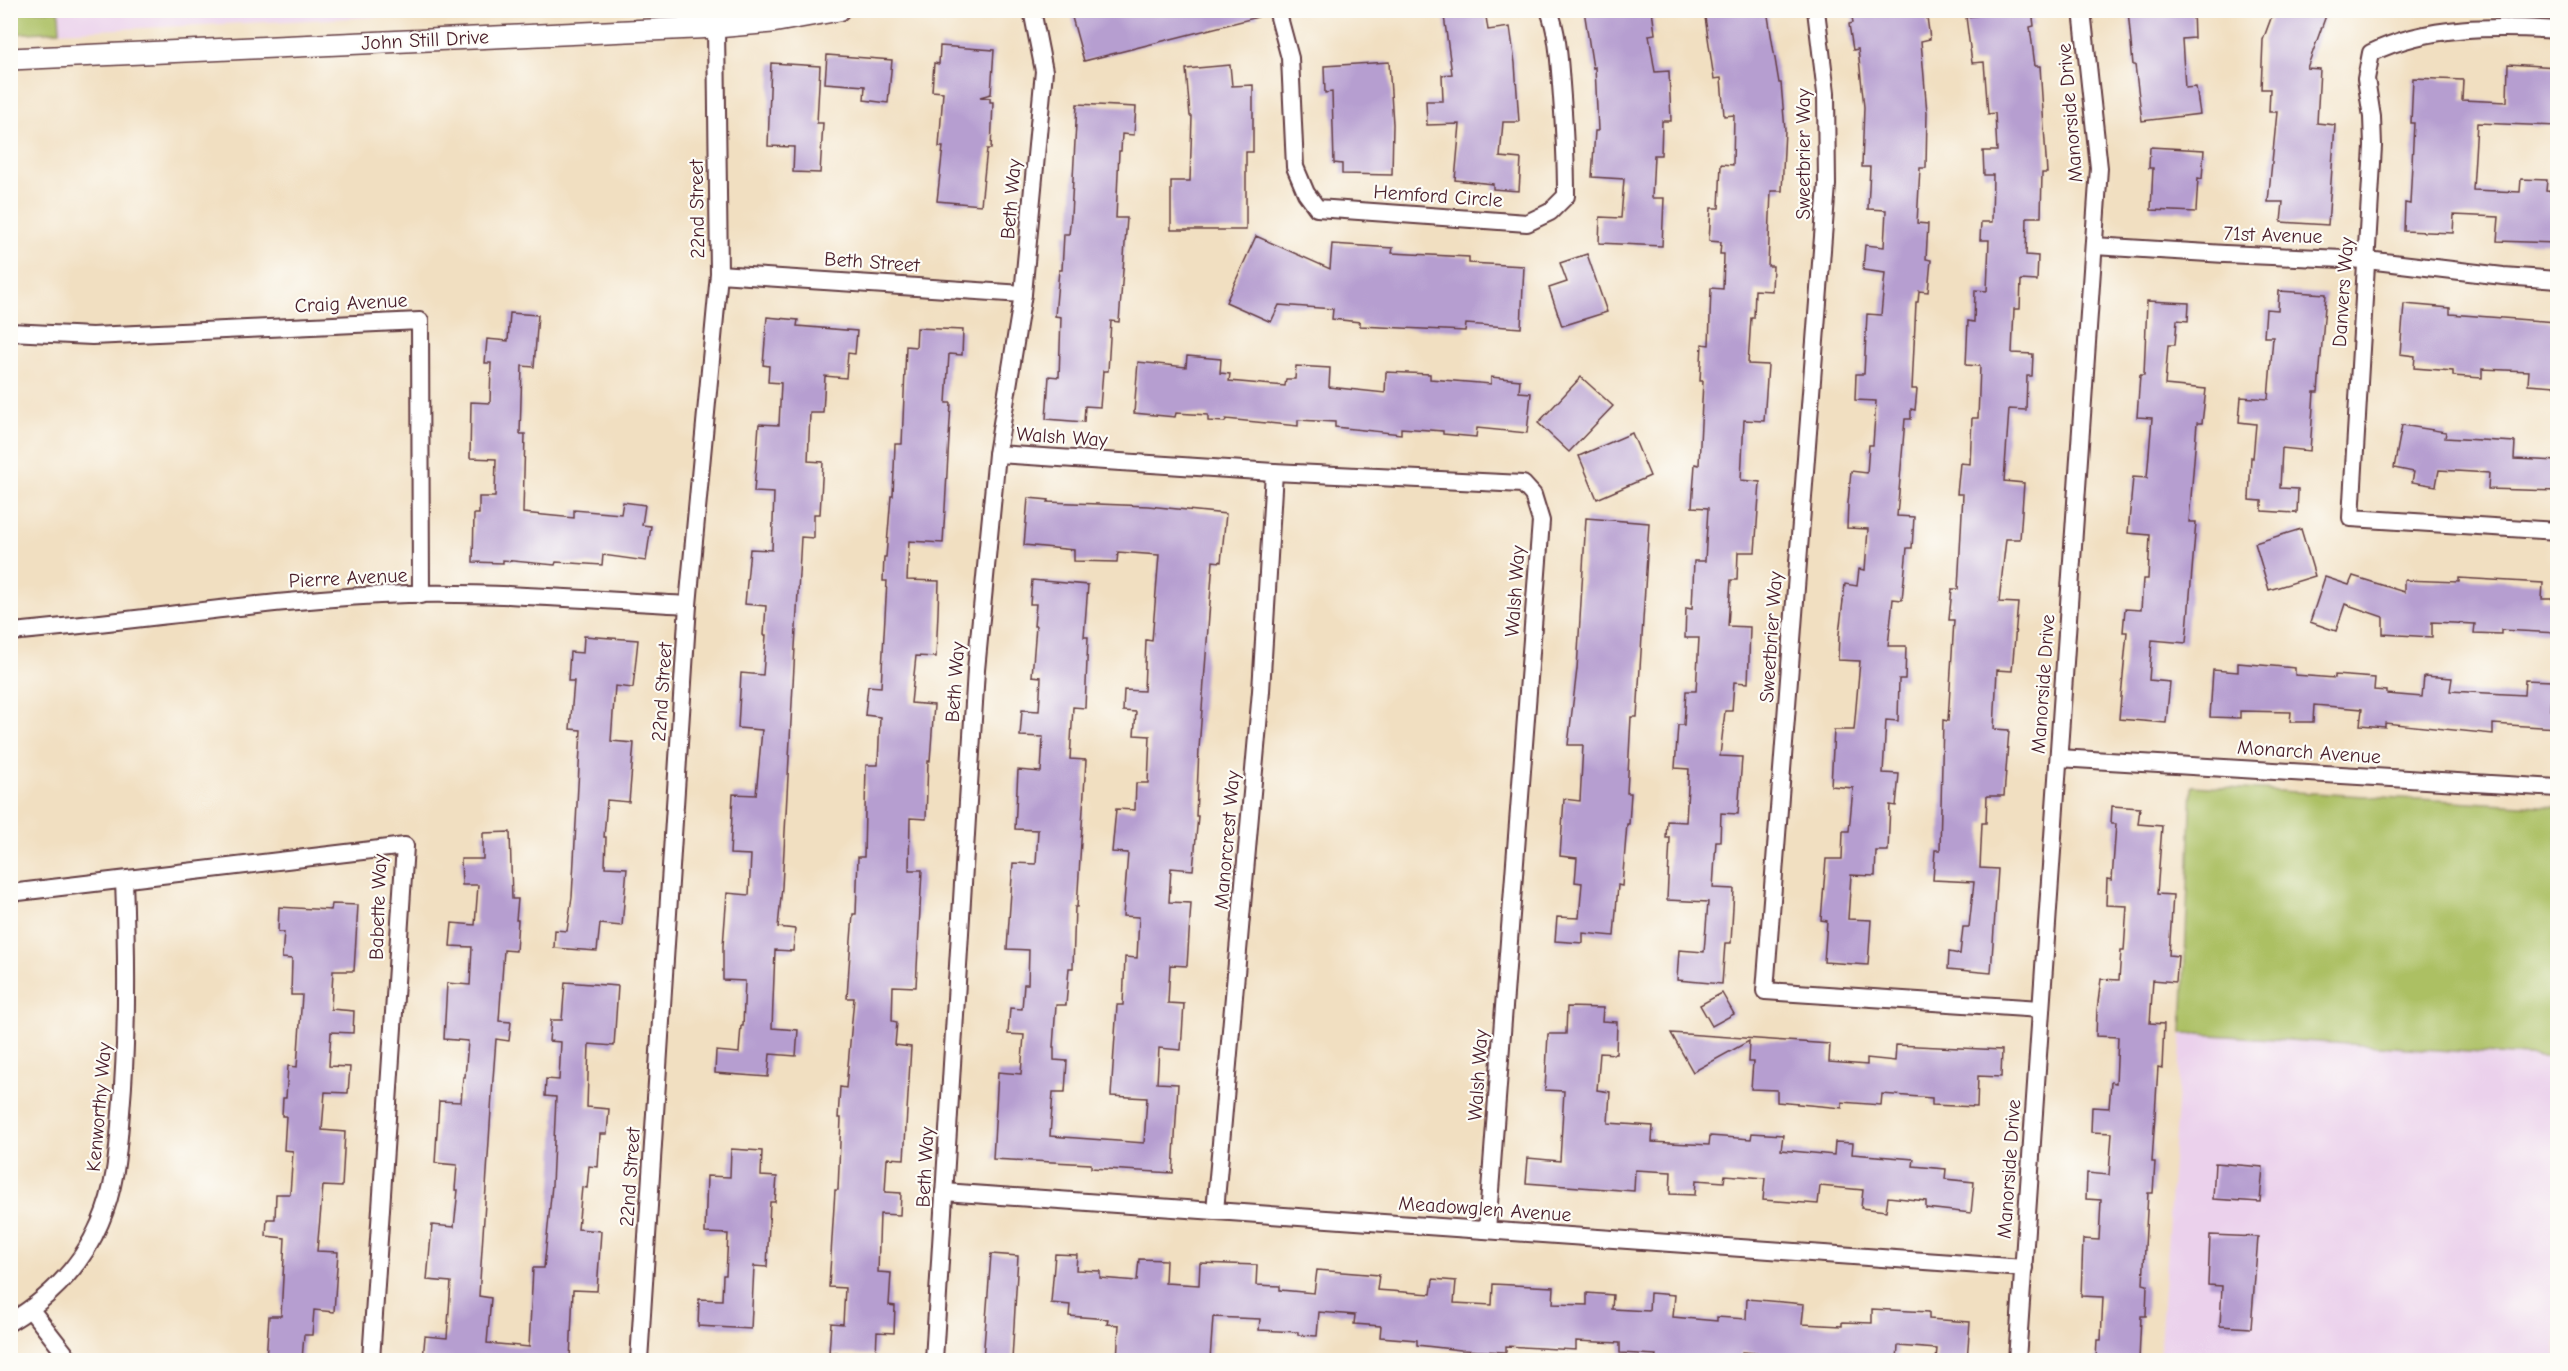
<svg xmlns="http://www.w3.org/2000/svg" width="2568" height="1371" viewBox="0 0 2568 1371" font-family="'Comic Neue',sans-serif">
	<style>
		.built { fill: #ebd1ec }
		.green { fill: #acc064; stroke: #7b7048; stroke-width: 1.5 }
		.building { fill: #b69ed0 }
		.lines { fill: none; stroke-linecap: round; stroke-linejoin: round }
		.minor-casing { stroke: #633c42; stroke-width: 20 }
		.tertiary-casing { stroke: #633c42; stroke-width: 24 }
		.minor { stroke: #fff; stroke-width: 16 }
		.tertiary { stroke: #fff; stroke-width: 21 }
		.labels { text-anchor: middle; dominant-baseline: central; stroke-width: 4.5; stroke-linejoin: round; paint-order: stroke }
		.street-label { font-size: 20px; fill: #4a1f2b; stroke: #fdfcf7 }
	</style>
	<rect width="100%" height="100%" fill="#fdfcf7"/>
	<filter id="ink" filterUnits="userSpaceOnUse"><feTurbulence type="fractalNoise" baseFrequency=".0167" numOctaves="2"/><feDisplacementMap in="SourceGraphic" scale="12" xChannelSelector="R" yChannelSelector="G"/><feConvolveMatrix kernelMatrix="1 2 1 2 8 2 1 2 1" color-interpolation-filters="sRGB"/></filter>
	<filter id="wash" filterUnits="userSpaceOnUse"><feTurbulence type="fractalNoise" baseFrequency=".008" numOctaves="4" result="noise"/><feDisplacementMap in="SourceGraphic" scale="24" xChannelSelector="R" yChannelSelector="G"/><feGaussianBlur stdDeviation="1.35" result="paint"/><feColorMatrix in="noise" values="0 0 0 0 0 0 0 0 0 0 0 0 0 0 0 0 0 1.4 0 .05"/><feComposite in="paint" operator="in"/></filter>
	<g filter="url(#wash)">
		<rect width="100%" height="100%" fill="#f1dfc1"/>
		<!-- built -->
		<g class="built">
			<path d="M11,11H427L416,15L11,34Z"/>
			<path d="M2182,1033L2557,1058V1360H2159Z"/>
		</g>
		<!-- green -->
		<g class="green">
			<path d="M11,10L59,11L60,31L11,34Z"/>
			<path d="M2192,786L2557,807V1058L2182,1033Z"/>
		</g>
		<g id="blocks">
			<!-- building -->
			<g class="building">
				<path d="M1070,10H1257L1258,17L1084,61Z"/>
				<path d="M1485,10L1488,30L1510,27L1515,63L1519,122H1503L1500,157L1521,159L1519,191L1493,189V184L1455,180L1460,124L1427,125L1426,101H1443L1442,75L1452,74L1444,16Z"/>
				<path d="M1584,10H1652L1655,34L1649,35L1655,72L1669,71L1671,121H1662L1661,155H1654L1652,198H1664L1662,246L1599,243L1600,217L1621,218L1624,179L1592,177L1595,131H1598L1595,67L1593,68Z"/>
				<path d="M1704,10H1767L1779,83H1781L1785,130L1782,191H1771L1768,266H1773L1772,291L1755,290L1754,318H1751L1748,364L1768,365L1764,421L1744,420L1741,480L1760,482L1755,552H1738L1737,580H1731L1728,626L1750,627L1749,658L1748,683L1734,682L1732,711H1725L1720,756L1742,757L1738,814L1721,813L1720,841H1716L1713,888L1734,889L1731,943H1725L1722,984L1677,980L1679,950L1704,952L1708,902L1667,900L1670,838H1666L1667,821L1686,822L1689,769L1675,768L1678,725H1684L1686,691H1696L1699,638H1685L1686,608L1692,609L1694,561H1705L1708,508L1692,507L1695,464L1699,465L1703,381H1700L1702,344L1709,345L1711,288L1723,289L1724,254H1720L1721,242L1709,241L1711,208H1719L1721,164L1733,165L1734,115L1724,116L1721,78L1714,79Z"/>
				<path d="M1851,10H1926L1930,39L1921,41L1927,113L1926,168H1920L1917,223L1928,224L1926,259L1931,260L1928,292L1919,291L1918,302H1916L1912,389H1917L1915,410L1911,409V419H1905L1897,516L1914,517L1912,548H1907L1902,600L1893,599L1888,646H1906L1905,679H1899L1898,721L1886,720L1883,773L1899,774L1896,806L1890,805L1888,851H1876L1875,876L1851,875L1848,919L1871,920L1868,965L1824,962L1827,921L1821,920L1826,859H1842L1843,831H1849L1853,788L1831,786L1834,730H1854L1860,661L1838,660L1839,634L1845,584L1857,586L1859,569L1865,570L1868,529L1847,528L1848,503L1851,471L1867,473L1869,445H1873L1876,401L1855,400L1856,374H1864L1867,314L1881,315L1885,273L1863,270L1865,245L1884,247L1886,210L1868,209L1870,167H1862L1864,107L1858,49L1853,50L1849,24L1853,23Z"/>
				<path d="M2016,10H2032L2034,26L2030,27L2035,66H2040L2047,173H2042L2041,217H2027L2026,255L2038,256L2037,281L2021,280L2020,309H2014L2012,353L2033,354L2032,376H2027L2026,410L2009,409L2004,481L2024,483L2020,539H2006L1999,602L2018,603L2012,671L1997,670L1994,729L2009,730L2004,796H1987L1986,823H1982L1980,868L1998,869L1991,973L1948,969L1949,952L1960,954L1963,927H1969L1974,882L1933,880L1935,850H1940L1943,720L1948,721L1954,620H1949L1952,589H1958L1963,494H1957L1960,463L1970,464L1972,418H1978L1980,366L1966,365L1968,321L1974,322L1975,290L1987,291L1989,240H1980L1981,222H1992L1993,175H1984L1983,151H1997L1995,113L1988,114L1984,62L1972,63L1966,17Z"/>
				<path d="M2128,10H2193L2194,38L2182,39L2185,88L2196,87L2200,114L2142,121L2135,65H2133Z"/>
				<path d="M2274,10H2328L2307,68L2320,69L2317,123L2335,125L2328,225L2281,222L2283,202H2268L2277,112H2269L2270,89H2261L2263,40Z"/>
				<path d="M940,46L994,50L991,94L980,97L990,98V102H993L991,149H987L981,205L937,201L943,147H939L943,92L932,91L934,63L939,64Z"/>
				<path d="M827,55L892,60L888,103L864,100L865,86L825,83Z"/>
				<path d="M1389,62L1393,124L1392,175L1342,174V164L1334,163L1332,92L1325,93L1324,66Z"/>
				<path d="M771,63L820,66L817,123H823L820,173L793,172L794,147L768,146Z"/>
				<path d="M2508,64L2558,67V126L2477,123L2473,190L2520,192L2521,179L2547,180L2546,191L2558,192V243L2497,241L2499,217L2454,215L2453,233L2404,231L2405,203L2410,204L2414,123H2411L2413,78L2463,80L2462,100L2507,102Z"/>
				<path d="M1230,65L1232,86L1253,85V152H1246V230H1171V181H1190L1192,116H1190L1186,69Z"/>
				<path d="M1077,104L1136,107L1134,135L1122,134L1121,151H1119L1116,218H1127L1119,322L1111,321L1108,371H1103L1100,407L1085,406L1084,422L1046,419L1049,376L1059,377L1061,317L1055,316L1059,270H1062L1064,234H1069L1071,216Z"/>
				<path d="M2150,147L2204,150L2202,179L2198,178L2196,212L2151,210L2153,168H2149Z"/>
				<path d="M1256,236L1330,269L1332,244L1393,248L1392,253L1469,257V263L1524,266L1521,328L1466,324L1465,331L1360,326V322L1332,319L1333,309L1279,305L1271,322L1226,302Z"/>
				<path d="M1587,254L1607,312L1562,326L1549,288L1567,282L1560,263Z"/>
				<path d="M2279,291L2326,294L2318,392H2314L2310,451L2282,448L2280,488L2298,489L2297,513L2262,511V501L2249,500L2251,457L2253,458L2256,424L2239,422L2241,397L2268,399L2273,337H2264L2266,309L2278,310Z"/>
				<path d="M2147,301L2189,303L2188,321L2177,320L2175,345H2168L2165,385L2206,389L2202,423H2197L2189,522H2196L2186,643L2152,640L2149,680L2170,682L2166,723L2119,719L2127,632H2123L2125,609L2141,610L2143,579H2148L2150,535L2128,533L2133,477L2147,478L2152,418L2137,417L2140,375H2144Z"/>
				<path d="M2404,304L2450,308V314L2557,322L2555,386L2528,384L2529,371L2482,369V378L2453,376V371L2414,368L2415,356L2400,354Z"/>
				<path d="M510,313L538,315L534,367L522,366L520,434H525L523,513L574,518V510L621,514L623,502L645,505L642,525L651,526L646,561L603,555L602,565L556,562L555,565L503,560V563L473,562L474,514H479V497H495L496,459L470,458L471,402L490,403L491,363H485L487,339L508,341Z"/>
				<path d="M767,317L798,320L797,326L857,331L855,354L848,353L846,378L825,376L823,413H810L808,461L823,462L820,514H814V538L801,537L782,887L778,927L795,929L793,951L775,950L772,1028L798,1030L796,1056L770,1054L768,1077L715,1073L716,1051L739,1053L741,1026H743L745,981L723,980V946L727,893L749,895L751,855L730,854L733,794L756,795L762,730L738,728L741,673L763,675L766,635H764L766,606L745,604L750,549L772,550L774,493L754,492L759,424L779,425L781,383L768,382L769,366L763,365Z"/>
				<path d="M917,328L963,330L962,355L949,354L946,403H951L943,543L909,541L907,580L939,581L938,613L936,657L916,656L911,703L934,705L930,761H928L926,819L910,818L909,870H922L916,987L893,986L892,1021L897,1022L895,1045L911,1047L904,1159L887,1158L885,1192L901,1193L900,1215L880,1214L878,1272L891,1273L889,1305L895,1306L894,1333L877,1332L876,1355L829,1353L831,1323L843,1324L845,1288L829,1287L835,1190H838L841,1118H838L840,1087L846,1088L854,998H847L849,967L853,914H856L858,857H864L866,765H878L880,717L865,715L868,686L881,687L887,581H883L884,557H886L891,496H893L895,444H902L906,346L916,347Z"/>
				<path d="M1187,356L1221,359L1220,373L1230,374L1229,381L1285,386L1286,379H1295L1296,366L1330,368L1329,387L1385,393L1386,372L1430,374V379L1491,384V377L1520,380L1519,392L1531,393L1527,433L1477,428L1476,437L1443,434V431L1401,428V434L1335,427V422L1298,420V426L1226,419L1225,422L1208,421V415L1176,413L1175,417L1134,413L1138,362L1186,367Z"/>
				<path d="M1581,377L1613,406L1569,452L1538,423Z"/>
				<path d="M2402,425L2446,432L2445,438L2515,442L2514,459L2558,461V491L2488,489L2489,473L2439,470L2436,486L2412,482L2414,472L2394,468Z"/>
				<path d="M1632,433L1650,476L1597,499L1579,456Z"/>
				<path d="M1028,498L1049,500L1048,502L1148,506L1226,514L1221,562L1213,561L1199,749L1196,816H1198L1193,870L1171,868L1169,902L1191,903L1187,966L1170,965L1168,1003L1184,1004L1181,1050L1159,1048L1157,1083L1178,1084L1173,1173L1091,1168V1164L993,1159L998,1072L1021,1074L1024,1035L1008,1034L1010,1008L1022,1009L1024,984H1028L1029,950L1007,949L1013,863L1036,864L1038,830L1015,829L1018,770L1041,772L1043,737L1020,736L1022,710L1039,711L1041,677L1032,676L1036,626H1034L1036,604H1030L1032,580L1088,585L1084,637H1088L1085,708L1073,707L1070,759L1086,760L1077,907H1075L1073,968H1069L1066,1005H1056L1053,1047H1054V1060L1067,1061L1065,1092H1053L1050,1136L1144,1143L1147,1098L1111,1096L1117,1005H1123L1125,957L1137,958L1139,917L1123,916L1128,853L1112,852L1116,809L1135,810L1136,783H1148L1150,736L1134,735L1136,712L1123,711L1124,690L1144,691L1146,640L1152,641L1159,555L1118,552L1117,562L1074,561V550L1024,545Z"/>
				<path d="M1586,518L1649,523L1637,717H1631L1627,793H1631L1629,824H1627L1622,886L1618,885L1614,936L1583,933V943L1555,941L1557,917L1579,918L1582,883L1575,882L1577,858L1560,856L1564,799L1580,801L1583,745H1568L1577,669Z"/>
				<path d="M2301,529L2315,576L2269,590L2255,543Z"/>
				<path d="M2353,576L2404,592V580L2459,582V578L2543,583L2542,599H2558V633L2501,630V634L2474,633L2475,624L2432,622V637L2383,634V617L2345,604L2336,631L2310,622L2325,577L2349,585Z"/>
				<path d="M584,636L638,640L633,688L615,686L611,741L634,743L629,802L607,800L604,837H606L605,867L627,868L622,926L600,924L597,951L554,948L555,930L567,931L572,897L581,730L570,729L574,681H568L570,652L583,653Z"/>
				<path d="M2238,663L2295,668V675L2335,678V675L2375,678L2374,690L2387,691V694L2422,697L2424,676L2452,678L2450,691L2524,695L2525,680L2552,681L2550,710L2558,711V728L2493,724V734L2385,723V727L2360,725L2362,709L2314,705L2313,722H2290L2291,712L2240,711V718L2210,717L2213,670L2238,672Z"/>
				<path d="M2112,806L2140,808L2138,824L2162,826L2157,894L2173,895L2169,955L2178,956L2176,982L2153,980L2150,1023L2164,1024L2162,1068L2158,1067L2152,1162H2155L2153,1193H2148L2143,1284L2147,1285L2146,1316H2141L2139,1360H2096L2097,1340H2101L2103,1297L2081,1296L2083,1239L2099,1240L2101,1200L2086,1199L2087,1173L2109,1175L2112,1133L2091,1132L2092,1107L2109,1108L2111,1082L2116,1083L2118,1037L2096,1036L2097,1010L2101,979L2119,980L2121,951H2124L2127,906L2106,905L2107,879L2112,880L2116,824H2111Z"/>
				<path d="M510,832L512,899H518L516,920H518L516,951L504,950L499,1021L511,1022L509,1041L496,1039L493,1079L479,1296L491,1298L487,1343L529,1347L533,1268H544L552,1185L556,1097L545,1096L546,1079L559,1080L561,1042L549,1041L551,1020H562L565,982L618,986L614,1046L589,1044L587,1107L609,1109L607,1134H600L598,1167L589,1166L587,1188L582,1187L578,1229L601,1231L597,1291L573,1290L570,1360H423L425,1336L447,1338L451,1282L427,1280L432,1225L454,1227L458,1190H455L457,1165L435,1163L439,1101L461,1102L463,1077H465L468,1041L444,1039L447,983L470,985L472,947L450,946L452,923L475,925L478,885H462L461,859H483V833Z"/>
				<path d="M332,904L358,905L354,971H333L331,1009L354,1011L353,1033L331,1032L329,1066L350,1067L348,1093L325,1092L322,1130L345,1132L342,1187L323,1186L317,1251L338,1252L334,1312L314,1310L312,1335H304L302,1360H266L269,1316H281L285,1238L266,1236L267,1219H275L276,1194H290L293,1151L284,1150L286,1116H282L283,1098H286L288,1066L297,1067L302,995H291L292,959L282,958L284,932H278L279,907L331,910Z"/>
				<path d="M1722,993L1734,1014L1712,1026L1700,1005Z"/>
				<path d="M1567,1007L1603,1008L1602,1021L1617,1022L1616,1054L1600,1053L1597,1090L1610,1092L1608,1123L1653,1126L1652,1142L1709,1145L1710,1136L1751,1139L1752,1133L1783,1135L1781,1150L1834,1155L1835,1142L1853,1143L1852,1154L1914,1159L1913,1166L1946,1169L1945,1179L1974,1182L1971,1213L1926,1208V1201L1888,1197L1886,1211L1861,1208L1863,1190L1820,1186L1818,1204L1763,1200L1765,1178L1725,1175L1724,1182L1696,1180L1695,1195L1670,1194L1671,1172L1635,1170L1634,1191L1526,1183L1528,1158L1560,1161L1564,1091L1545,1090L1548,1034H1566Z"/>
				<path d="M1671,1033L1830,1044L1829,1062L1867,1065V1058L1895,1061L1896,1045L2002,1050L2001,1077L1978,1076L1977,1107L1932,1105V1098L1882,1094L1881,1105L1842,1102V1108L1777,1102V1090L1751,1089L1753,1062H1748L1749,1041L1693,1072Z"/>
				<path d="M731,1149L762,1151L761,1176L777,1177L775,1202H770L767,1267L754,1266L751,1329L698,1326L699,1299L722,1300L723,1275H726L728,1234L705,1233L707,1176L730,1177Z"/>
				<path d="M2215,1163L2263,1167L2260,1202L2213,1199Z"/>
				<path d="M2210,1235L2258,1237L2251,1328L2220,1326L2222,1286L2208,1285Z"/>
				<path d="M991,1254L1018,1256L1012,1360H983Z"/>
				<path d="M1055,1254L1077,1255L1076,1270L1100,1271V1278L1137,1281L1139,1259L1166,1260L1165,1283L1199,1285L1200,1263L1257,1265L1256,1285L1280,1286V1290L1314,1293L1317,1270L1379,1275L1377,1290L1431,1294L1433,1279L1456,1281L1454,1303L1492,1305L1493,1284L1554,1287L1553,1304L1587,1305V1293L1613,1295L1612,1309L1649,1311L1650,1293L1675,1295L1673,1317L1717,1321V1317L1746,1319L1747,1299L1804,1304L1802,1324L1842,1326V1322L1872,1323V1309L1929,1312V1319L1970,1322L1967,1360H1936L1937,1349L1898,1346L1897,1359L1858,1357V1360H1785V1355L1742,1352L1741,1360H1655L1656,1355L1620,1353V1343L1576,1341V1350L1506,1346V1352L1461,1350L1417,1345V1340L1380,1337L1381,1326L1354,1324L1355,1315L1319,1312L1317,1336L1298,1335V1332L1259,1330L1260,1319L1213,1317L1210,1360H1117L1119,1325L1107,1324L1108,1319L1069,1316L1070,1305L1051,1303Z"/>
			</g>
		</g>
	</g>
	<g filter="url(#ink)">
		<use href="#blocks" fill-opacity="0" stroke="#633c42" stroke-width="1.5"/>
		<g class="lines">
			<defs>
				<g id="minor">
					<path d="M1277,10L1290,58L1295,167L1306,193L1317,208L1527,223L1550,212L1566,196C1566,158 1564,122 1561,84C1559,59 1558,34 1549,10"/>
					<path d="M1816,10L1826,93L1827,185L1765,991L2041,1009"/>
					<path d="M2558,30C2495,26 2428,25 2371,53L2366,79L2372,117L2373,146L2351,518L2558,531"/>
					<path d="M2094,246L2225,254L2367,260L2503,276L2558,280"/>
					<path d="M719,274L1023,294"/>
					<path d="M10,332L92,336L420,321L421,595"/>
					<path d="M997,454L1274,472L1523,484L1533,495L1541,521L1487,1230"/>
					<path d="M10,632C143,621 274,598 408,594C501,592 595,600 688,605"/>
					<path d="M2059,758L2558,788"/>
					<path d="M10,893L405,846L371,1360"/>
					<path d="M944,1192L2024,1268"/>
					<path d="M1215,1211L1261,691L1274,472"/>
					<path d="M31,1310L70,1360"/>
					<path d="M10,1322C50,1298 82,1265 100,1223C116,1187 118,1150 121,1112C128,1034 127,958 124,880"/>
					<path d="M639,1360L688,605L719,274L716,27"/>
					<path d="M934,1360L976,670L997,454L1023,294L1044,71L1032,10"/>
					<path d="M2017,1360L2099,168L2082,10"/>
				</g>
				<path id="tertiary" d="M10,59L716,27L772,22L839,10"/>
			</defs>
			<!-- minor casing -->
			<use href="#minor" class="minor-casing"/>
			<!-- tertiary casing -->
			<use href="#tertiary" class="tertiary-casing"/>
			<!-- minor -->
			<use href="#minor" class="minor"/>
			<!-- tertiary -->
			<use href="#tertiary" class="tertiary"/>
		</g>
	</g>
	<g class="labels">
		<!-- street labels -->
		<g class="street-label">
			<text transform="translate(425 40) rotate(-3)">John Still Drive</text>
			<text transform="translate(2070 113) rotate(-95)">Manorside Drive</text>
			<text transform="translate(1803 154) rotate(-90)">Sweetbrier Way</text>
			<text transform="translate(1438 196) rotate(4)">Hemford Circle</text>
			<text transform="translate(1011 199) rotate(-85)">Beth Way</text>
			<text transform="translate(697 209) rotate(-91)">22nd Street</text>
			<text transform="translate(2273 235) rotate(2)">71st Avenue</text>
			<text transform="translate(872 262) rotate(4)">Beth Street</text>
			<text transform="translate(2343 292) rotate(-86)">Danvers Way</text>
			<text transform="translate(351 303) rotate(-3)">Craig Avenue</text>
			<text transform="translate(1062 437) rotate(4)">Walsh Way</text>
			<text transform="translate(348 578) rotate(-3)">Pierre Avenue</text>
			<text transform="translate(1515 591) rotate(-86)">Walsh Way</text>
			<text transform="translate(1771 637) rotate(-86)">Sweetbrier Way</text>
			<text transform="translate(955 682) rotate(-86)">Beth Way</text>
			<text transform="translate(2043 684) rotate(-86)">Manorside Drive</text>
			<text transform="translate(662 692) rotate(-86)">22nd Street</text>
			<text transform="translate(2309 752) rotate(4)">Monarch Avenue</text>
			<text transform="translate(1227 840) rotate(-85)">Manorcrest Way</text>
			<text transform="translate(378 907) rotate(-88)">Babette Way</text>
			<text transform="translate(1478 1075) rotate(-86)">Walsh Way</text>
			<text transform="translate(99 1107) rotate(-85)">Kenworthy Way</text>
			<text transform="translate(925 1167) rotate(-87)">Beth Way</text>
			<text transform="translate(2009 1169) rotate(-86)">Manorside Drive</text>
			<text transform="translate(630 1177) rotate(-86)">22nd Street</text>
			<text transform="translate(1485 1209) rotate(4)">Meadowglen Avenue</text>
		</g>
	</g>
	<!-- margin -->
	<rect width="2568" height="1371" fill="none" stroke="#fdfcf7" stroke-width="36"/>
</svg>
